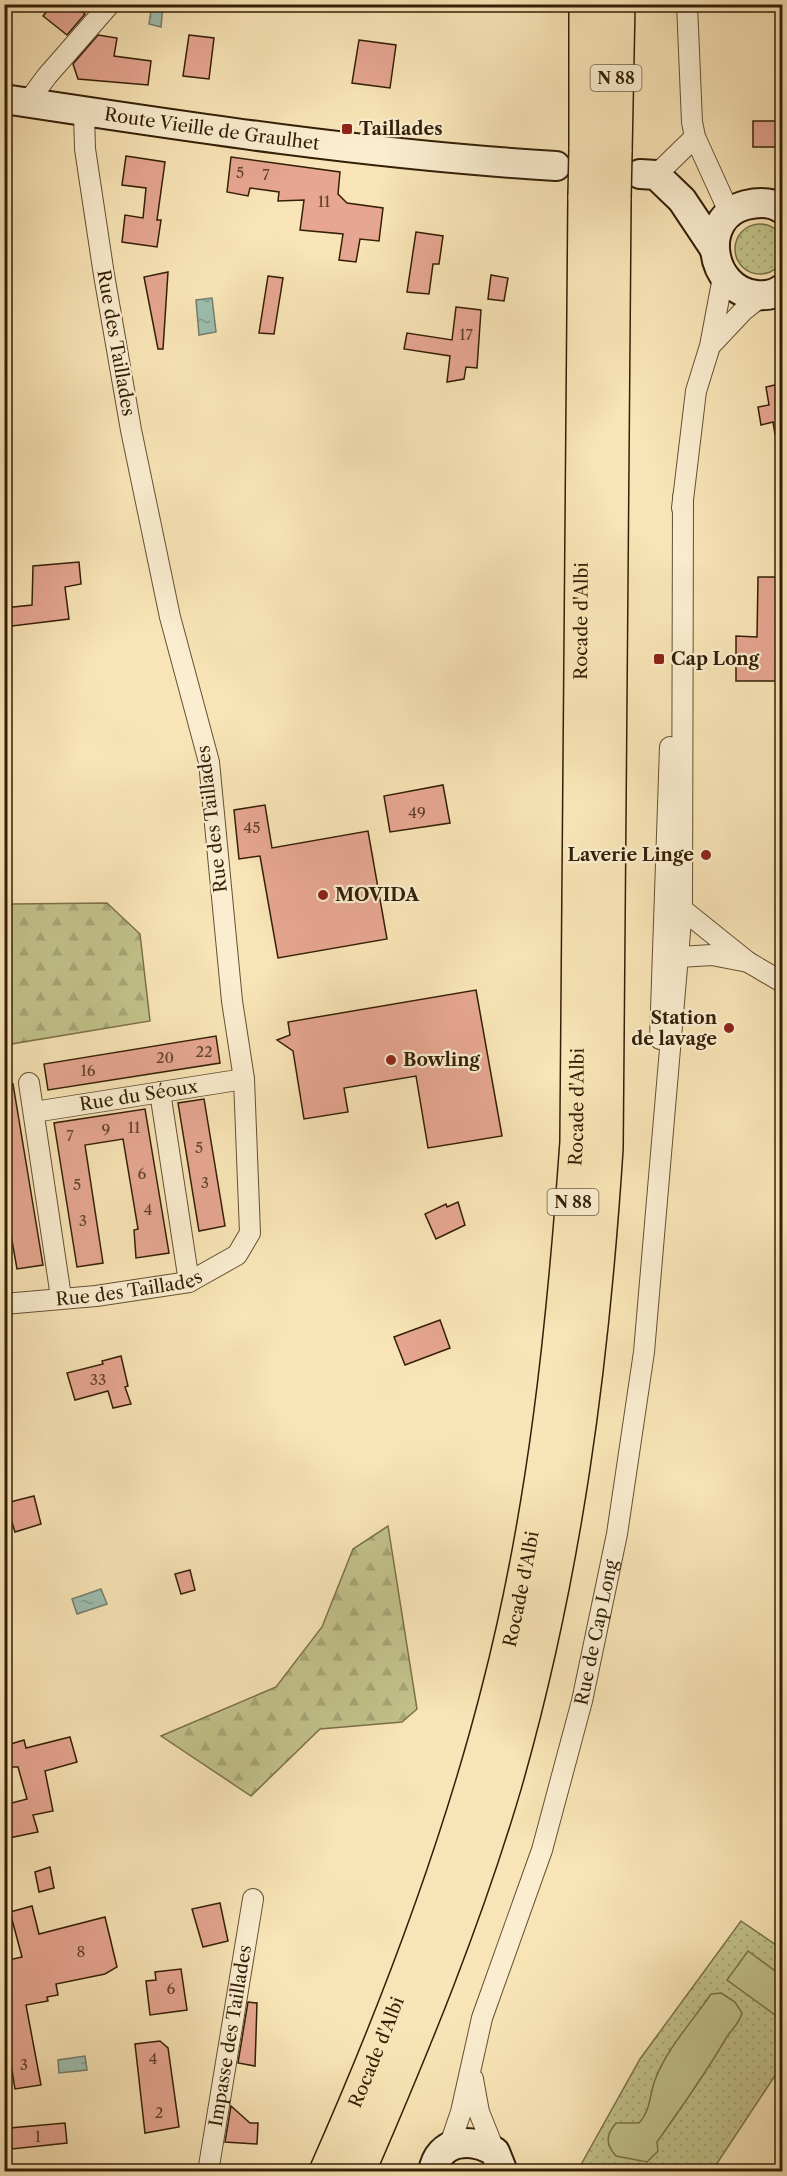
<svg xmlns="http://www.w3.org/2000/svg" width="787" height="2176" viewBox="0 0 787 2176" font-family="'Libre Caslon Text',serif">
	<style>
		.grass { fill: url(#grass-dots); stroke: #7b7049; stroke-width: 1.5 }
		.forest { fill: url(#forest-firs); stroke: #7b7049; stroke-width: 1.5 }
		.pitch { fill: #c2c28b; stroke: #7b7049; stroke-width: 1.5 }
		.water { fill: url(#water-ripples); stroke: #737e6c; stroke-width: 1.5 }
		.building { fill: #e6a691; stroke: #341f07; stroke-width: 1.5 }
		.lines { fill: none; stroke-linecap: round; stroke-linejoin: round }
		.street-casing { stroke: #655033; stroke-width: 22 }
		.secondary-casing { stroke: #341f07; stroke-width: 32 }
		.highway-casing { stroke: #341f07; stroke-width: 36 }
		.street { stroke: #faedd0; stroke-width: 20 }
		.secondary { stroke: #faedd0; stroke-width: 28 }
		.highway { stroke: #f8e4b6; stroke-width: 33 }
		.highway-bridge-casing { stroke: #341f07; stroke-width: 36; stroke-linecap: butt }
		.highway-bridge { stroke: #f8e4b6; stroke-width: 33 }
		.poi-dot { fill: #8f2418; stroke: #faedd0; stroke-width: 2 }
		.labels { text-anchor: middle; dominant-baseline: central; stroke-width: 4.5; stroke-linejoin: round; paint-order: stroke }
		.number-label { font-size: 15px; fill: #60412a }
		.shield { fill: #faedd0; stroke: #6f5d43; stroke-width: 1.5 }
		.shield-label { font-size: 16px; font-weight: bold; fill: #341f07 }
		.poi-label { font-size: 18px; font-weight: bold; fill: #341f07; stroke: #faedd0; text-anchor: start }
		.street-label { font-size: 18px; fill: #341f07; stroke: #faedd0 }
	</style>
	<defs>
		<pattern id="grass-dots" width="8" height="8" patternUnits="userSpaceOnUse" patternTransform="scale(1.5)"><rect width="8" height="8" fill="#c2c28b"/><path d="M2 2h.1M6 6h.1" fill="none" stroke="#a7a676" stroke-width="1.8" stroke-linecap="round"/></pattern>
		<pattern id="forest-firs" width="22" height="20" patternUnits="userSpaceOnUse" patternTransform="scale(1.5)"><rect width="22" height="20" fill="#c2c28b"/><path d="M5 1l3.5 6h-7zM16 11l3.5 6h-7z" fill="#a7a676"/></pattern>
		<pattern id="water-ripples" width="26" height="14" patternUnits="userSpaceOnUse" patternTransform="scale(1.5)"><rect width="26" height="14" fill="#9dbeaf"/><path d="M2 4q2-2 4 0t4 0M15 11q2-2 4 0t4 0" fill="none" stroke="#819a8c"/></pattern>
	</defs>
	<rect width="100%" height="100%" fill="#f8e4b6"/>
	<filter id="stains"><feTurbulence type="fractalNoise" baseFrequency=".00333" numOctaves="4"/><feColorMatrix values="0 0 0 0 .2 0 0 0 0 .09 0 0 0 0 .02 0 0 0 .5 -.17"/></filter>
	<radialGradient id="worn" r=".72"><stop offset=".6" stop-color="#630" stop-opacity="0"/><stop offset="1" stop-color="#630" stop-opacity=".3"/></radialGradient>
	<!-- grass -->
	<g class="grass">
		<circle cx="760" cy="249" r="25"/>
		<path d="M741,1921L782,1949V2065L712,2171L578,2170L640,2059Z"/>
	</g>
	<!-- forest -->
	<g class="forest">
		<path d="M107,903L140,934L150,1021L5,1045L4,926L12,904Z"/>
		<path d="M388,1526L417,1709L402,1722L320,1729L251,1796L161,1736L276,1687L322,1627L353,1549Z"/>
	</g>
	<!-- pitch -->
	<g class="pitch">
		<path d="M748,1951L782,1976V2020L727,1980Z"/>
		<path d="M721,1993L735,2002L742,2013C739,2025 730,2030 725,2040C704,2076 681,2108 657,2142L658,2151L647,2162L616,2156C605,2144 606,2135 616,2123H639C651,2110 649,2096 655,2080C667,2048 692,2022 711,1994Z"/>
	</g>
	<!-- water -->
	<g class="water">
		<path d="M152,5H163L161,27L149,24Z"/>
		<path d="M212,298L216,332L199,335L196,300Z"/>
		<path d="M101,1589L107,1604L77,1614L72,1599Z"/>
		<path d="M85,2056L87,2070L59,2073L58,2060Z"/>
	</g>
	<!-- building -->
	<g class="building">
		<path d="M53,4H73L85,14L67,35L43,16Z"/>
		<path d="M98,35L117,38L114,56L151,61L148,85L78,79L73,64Z"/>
		<path d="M189,35L214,38L209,79L183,76Z"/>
		<path d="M359,40L396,45L390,88L352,83Z"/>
		<rect x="753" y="121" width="30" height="26"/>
		<path d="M126,156L165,162L157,220H161L157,247L122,242L125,215L143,218L146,188L122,185Z"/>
		<path d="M231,157L340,172L338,194L347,203L383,208L379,241L360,239L356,262L339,260L343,234L300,230L304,200L278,201L279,192L250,188L248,196L227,192Z"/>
		<path d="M416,232L443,236L439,264H433L429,294L407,292Z"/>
		<path d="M168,272L163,349H158L144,277Z"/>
		<path d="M491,275L508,278L504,301L488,299Z"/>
		<path d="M268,276L283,278L274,334L259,333Z"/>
		<path d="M456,307L481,310L477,368L466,367L464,379L447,382L450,356L404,349L407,333L452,340Z"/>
		<path d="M783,383V433L775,434L773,422L761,425L758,407L769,405L766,387Z"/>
		<path d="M79,562L81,584L65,587L69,619L4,627V608L32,605L33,566Z"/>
		<path d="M758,577H783V681H736V636L757,637Z"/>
		<path d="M443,785L450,823L390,832L384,796Z"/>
		<path d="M265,805L272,848L368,831L387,939L278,958L260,856L239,859L234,810Z"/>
		<path d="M476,990L502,1136L428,1148L416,1076L344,1088L348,1112L304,1119L293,1051L277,1040L290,1035L288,1022Z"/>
		<path d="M216,1036L220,1063L48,1090L44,1064Z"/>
		<path d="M13,1084L43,1265L17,1269L4,1196V1085Z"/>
		<path d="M204,1099L225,1226L199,1231L178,1103Z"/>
		<path d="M145,1109L169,1253L136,1258L134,1230L138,1229L123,1139L85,1145L103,1263L77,1267L54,1123Z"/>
		<path d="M458,1202L465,1225L436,1239L425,1214L446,1204L447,1207Z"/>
		<path d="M440,1320L450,1348L405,1365L394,1337Z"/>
		<path d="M121,1356L128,1386L125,1387L131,1404L113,1408L108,1391L75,1400L67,1373L103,1364L102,1361Z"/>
		<path d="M34,1496L41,1524L15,1532L6,1503Z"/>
		<path d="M190,1570L195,1590L181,1594L175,1574Z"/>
		<path d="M70,1737L77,1762L45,1771L53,1811L33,1815L38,1832L4,1839V1805L27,1799L18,1767H4V1746L24,1740L26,1748Z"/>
		<path d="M50,1867L54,1888L39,1892L35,1872Z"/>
		<path d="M220,1903L228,1941L203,1947L192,1909Z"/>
		<path d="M32,1906L39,1934L105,1917L117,1967L105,1974L56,1984L58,1995L47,1997L48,2001L26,2005L41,2085L15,2089L5,2026L7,2025L4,2013V1961L22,1957L10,1912Z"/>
		<path d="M181,1969L187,2010L150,2015L146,1981L156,1980L155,1972Z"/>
		<path d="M248,2002L257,2003L255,2066L238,2063Z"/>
		<path d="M160,2041L168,2048L179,2127L145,2133L135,2044Z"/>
		<path d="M231,2106L250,2123H258L257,2144L225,2142Z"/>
		<path d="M65,2123L67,2143L12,2149L10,2128Z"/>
	</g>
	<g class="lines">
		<defs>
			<g id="street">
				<path d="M687,4L692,122L695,137L730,214"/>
				<path d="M27,103L47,76L110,4"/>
				<path d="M656,175L695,137"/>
				<path d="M712,344L744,310L762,296"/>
				<path d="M682,508L696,391L710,346L723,277"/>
				<path d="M677,917L682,909L748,962L782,982"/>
				<path d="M676,946L679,957L712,955L748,962"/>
				<path d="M660,1039L670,747"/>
				<path d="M29,1083L61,1297"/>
				<path d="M160,1092L189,1282"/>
				<path id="s1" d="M34,1112L244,1079"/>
				<path id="s2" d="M4,1304L96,1296L189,1282L237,1255L250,1233L244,1079L232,1001L209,762L170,617L131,430L104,275L85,149L84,112"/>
				<path d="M473,2079L479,2112L495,2152"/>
				<path id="s3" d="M449,2147L461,2112L482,2018L542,1850L582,1701L617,1534L644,1352L682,909L683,497"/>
				<path id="s4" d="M208,2172L253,1899"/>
			</g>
			<g id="secondary">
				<path id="s5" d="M4,99C188,127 371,155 556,166"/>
				<path d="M640,174L656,175L682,200L714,248"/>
				<path d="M782,209C772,202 759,202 746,205C698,217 709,290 756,295C765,296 775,294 782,289"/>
				<path d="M433,2172C438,2139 472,2137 495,2152L503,2172"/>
			</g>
			<g id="highway">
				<path d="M586,4V149"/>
				<path d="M615,152L618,4"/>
				<path id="s6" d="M326,2172C395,2016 456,1857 498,1693C545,1512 564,1327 577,1142L585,196"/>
				<path d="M358,2172C413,2045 466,1916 505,1783C565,1573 592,1365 606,1148L614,198"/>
			</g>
		</defs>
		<!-- street casing -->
		<use href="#street" class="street-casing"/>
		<!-- secondary casing -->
		<use href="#secondary" class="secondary-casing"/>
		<!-- highway casing -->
		<use href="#highway" class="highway-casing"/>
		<!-- street -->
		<use href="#street" class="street"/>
		<!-- secondary -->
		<use href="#secondary" class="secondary"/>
		<!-- highway -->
		<use href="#highway" class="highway"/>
		<defs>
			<g id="highway-bridge">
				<path d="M585,196L586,149"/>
				<path d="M614,198L615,152"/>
			</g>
		</defs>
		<!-- highway-bridge casing -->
		<use href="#highway-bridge" class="highway-bridge-casing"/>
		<!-- highway-bridge -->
		<use href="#highway-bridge" class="highway-bridge"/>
	</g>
	<!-- markers -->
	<g class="poi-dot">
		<rect x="341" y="123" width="12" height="12" rx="3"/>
		<rect x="653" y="653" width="12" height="12" rx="3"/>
		<circle cx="706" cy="855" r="6"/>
		<circle cx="323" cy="895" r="6"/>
		<circle cx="729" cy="1028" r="6"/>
		<circle cx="391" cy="1060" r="6"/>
	</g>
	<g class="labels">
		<!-- number labels -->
		<g class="number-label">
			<text x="240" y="172">5</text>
			<text x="266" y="174">7</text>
			<text x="324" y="201">11</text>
			<text x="466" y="334">17</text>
			<text x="417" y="812">49</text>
			<text x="252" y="827">45</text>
			<text x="204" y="1051">22</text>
			<text x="165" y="1057">20</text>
			<text x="88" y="1070">16</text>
			<text x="134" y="1127">11</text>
			<text x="106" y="1129">9</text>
			<text x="70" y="1135">7</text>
			<text x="199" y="1147">5</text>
			<text x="142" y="1173">6</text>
			<text x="205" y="1182">3</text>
			<text x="77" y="1184">5</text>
			<text x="148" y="1209">4</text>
			<text x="83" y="1220">3</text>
			<text x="98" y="1379">33</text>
			<text x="81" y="1951">8</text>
			<text x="171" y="1988">6</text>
			<text x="153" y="2058">4</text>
			<text x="24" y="2064">3</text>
			<text x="159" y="2112">2</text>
			<text x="38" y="2136">1</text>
		</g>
		<!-- shield labels -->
		<g class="shield">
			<rect x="590.5" y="65" width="51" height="26" rx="4.5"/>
			<rect x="547.5" y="1189" width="51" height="26" rx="4.5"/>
		</g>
		<g class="shield-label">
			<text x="616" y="78">N 88</text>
			<text x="573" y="1202">N 88</text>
		</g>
		<!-- poi labels -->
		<g class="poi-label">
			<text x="359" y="129">Taillades</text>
			<text x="671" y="659">Cap Long</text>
			<text x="694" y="855" text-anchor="end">Laverie Linge</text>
			<text x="335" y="895">MOVIDA</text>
			<text x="717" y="1018" text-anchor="end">Station<tspan x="717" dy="21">de lavage</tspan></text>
			<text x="403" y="1060">Bowling</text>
		</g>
		<!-- street labels -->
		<g class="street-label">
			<text stroke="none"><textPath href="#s5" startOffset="210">Route Vieille de Graulhet</textPath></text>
			<text transform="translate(116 343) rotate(80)">Rue des Taillades</text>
			<text stroke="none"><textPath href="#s6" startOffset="1588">Rocade d'Albi</textPath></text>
			<text transform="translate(212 819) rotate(-97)">Rue des Taillades</text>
			<text stroke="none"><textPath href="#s1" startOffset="106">Rue du Séoux</textPath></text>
			<text stroke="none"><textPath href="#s6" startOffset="1102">Rocade d'Albi</textPath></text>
			<text stroke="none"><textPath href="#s2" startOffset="126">Rue des Taillades</textPath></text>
			<text stroke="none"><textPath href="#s6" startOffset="616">Rocade d'Albi</textPath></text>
			<text stroke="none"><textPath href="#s3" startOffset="536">Rue de Cap Long</textPath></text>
			<text stroke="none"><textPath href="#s4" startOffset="138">Impasse des Taillades</textPath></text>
			<text stroke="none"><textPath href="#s6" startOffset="130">Rocade d'Albi</textPath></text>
		</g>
	</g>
	<!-- margin -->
	<rect width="787" height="2176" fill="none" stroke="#f8e4b6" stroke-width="24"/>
	<rect x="6" y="6" width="775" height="2164" fill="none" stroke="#341f07" stroke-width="3"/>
	<rect x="12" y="12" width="763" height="2152" fill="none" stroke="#341f07" stroke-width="1.5"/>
	<rect width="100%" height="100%" filter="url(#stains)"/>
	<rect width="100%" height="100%" fill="url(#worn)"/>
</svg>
